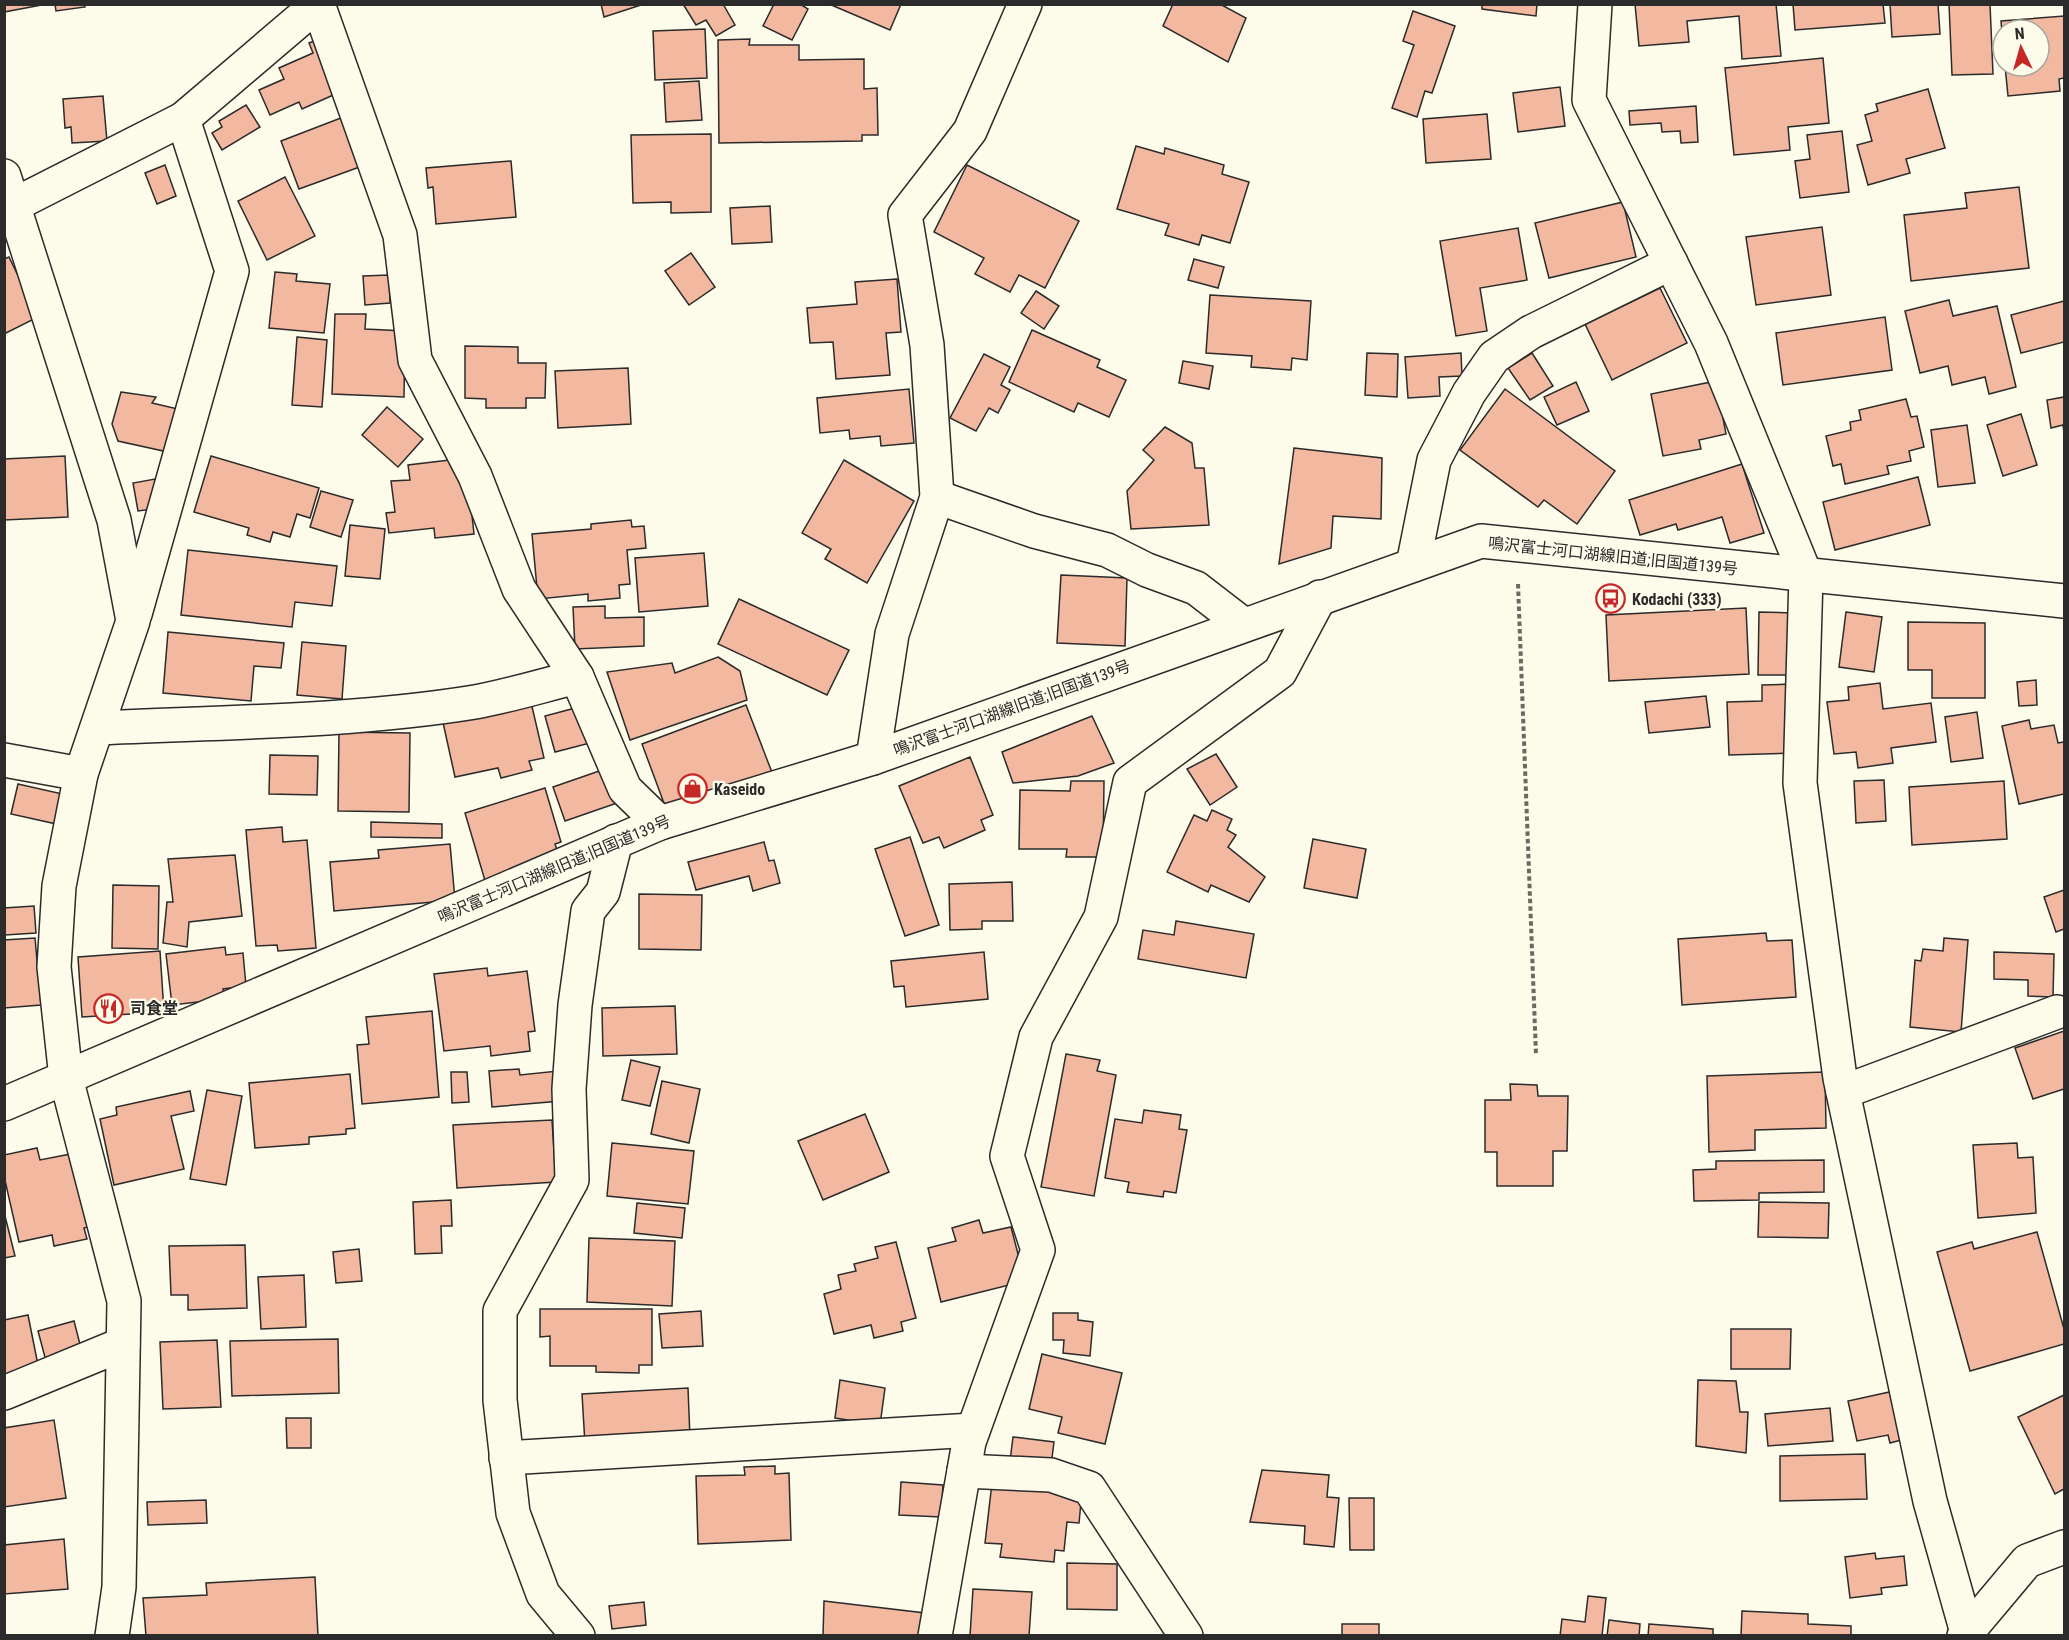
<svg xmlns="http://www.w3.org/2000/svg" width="2069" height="1640" viewBox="0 0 2069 1640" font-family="'Roboto Condensed','Noto Sans JP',sans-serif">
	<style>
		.building { fill: #f2b8a0; stroke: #2b2b2b; stroke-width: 1.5 }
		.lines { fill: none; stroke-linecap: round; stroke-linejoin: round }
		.minor-casing { stroke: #2b2b2b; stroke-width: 36 }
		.path { stroke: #6a6964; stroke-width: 4; stroke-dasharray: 4.5 3; stroke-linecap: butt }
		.minor { stroke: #fdfbea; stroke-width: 33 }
		.labels { text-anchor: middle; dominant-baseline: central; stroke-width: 4.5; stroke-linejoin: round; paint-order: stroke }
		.street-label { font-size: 16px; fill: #2b2b2b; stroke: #fdfbea }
		.poi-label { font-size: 16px; font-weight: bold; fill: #2b2b2b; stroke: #fdfbea; text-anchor: start }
	</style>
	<rect width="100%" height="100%" fill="#fdfbea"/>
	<!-- building -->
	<g class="building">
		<path d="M4,4H47L4,12Z"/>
		<path d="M55,4H84L85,7L56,11Z"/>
		<path d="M601,4H644L604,17Z"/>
		<path d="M683,4H723L735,25L716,36L706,20L696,25Z"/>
		<path d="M774,4H800L808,9L792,40L763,26Z"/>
		<path d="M829,4H901L890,30Z"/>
		<path d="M1173,4H1220L1246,18L1228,62L1163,26Z"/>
		<path d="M1482,4H1537L1536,16L1482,9Z"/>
		<path d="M1635,4H1776L1781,56L1742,59L1739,16L1687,21L1689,42L1639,46Z"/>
		<path d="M1793,4H1883L1885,23L1795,30Z"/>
		<path d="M1890,4H1938L1940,34L1892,37Z"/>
		<path d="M1949,4H1990L1993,74L1952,75Z"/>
		<path d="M1413,11L1455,26L1432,93L1425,91L1417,117L1392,108L1414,45L1403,41Z"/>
		<path d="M2064,16V78L2059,79L2060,91L2008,96L2005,66H2039V30H2003V44L2001,21Z"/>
		<path d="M705,29L707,78L655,80L653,31Z"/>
		<path d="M750,39L749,45H799V60L864,59V89L877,88L878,135H862V141L719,143L718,40Z"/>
		<path d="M317,40L340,92L302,109L299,102L270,115L259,90L284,79L279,68L313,53L309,43Z"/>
		<path d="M1823,58L1829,123L1788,127L1790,150L1734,155L1725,68Z"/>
		<path d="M699,81L702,120L666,122L664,83Z"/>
		<path d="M1560,87L1565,126L1518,132L1513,93Z"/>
		<path d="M1928,89L1945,148L1906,159L1910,173L1868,185L1857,145L1872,141L1865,115L1878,111L1876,104Z"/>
		<path d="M103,96L107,141L72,143L71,127L65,128L63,99Z"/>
		<path d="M246,105L260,127L222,150L212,133L222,127L219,121Z"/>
		<path d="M1696,106L1698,142L1681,143L1680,131L1662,132L1661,123L1630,125L1629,111Z"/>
		<path d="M1487,114L1491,159L1426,163L1423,119Z"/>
		<path d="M346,116L365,165L299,189L281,141Z"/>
		<path d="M1842,131L1849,192L1800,198L1795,161L1810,159L1807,135Z"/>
		<path d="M711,134V212L671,213V202L633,203L631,135Z"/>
		<path d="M1136,146L1164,154L1165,148L1224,165L1222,174L1249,182L1230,243L1202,235L1199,245L1165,235L1169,224L1117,209Z"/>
		<path d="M511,161L516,217L436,224L433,187L428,188L426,168Z"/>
		<path d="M165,165L176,196L157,204L145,173Z"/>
		<path d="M967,165L1079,221L1045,288L1019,275L1010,292L975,274L984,258L934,232Z"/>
		<path d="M285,177L315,236L267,260L238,201Z"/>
		<path d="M2019,187L2029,268L1911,281L1904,215L1967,208L1965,193Z"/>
		<path d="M1623,202L1636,257L1549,278L1535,223Z"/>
		<path d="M770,206L772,242L732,244L730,208Z"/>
		<path d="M1822,227L1831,295L1756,305L1746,237Z"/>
		<path d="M1518,228L1527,280L1480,288L1487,331L1456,336L1440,241Z"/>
		<path d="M691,253L715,287L689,305L665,271Z"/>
		<path d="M9,257L38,317L4,334V259Z"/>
		<path d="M1194,259L1224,267L1218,288L1188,280Z"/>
		<path d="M275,272L297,274L296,281L330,284L324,333L269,328Z"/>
		<path d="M389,275L390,303L365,305L363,276Z"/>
		<path d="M897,279L901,332L886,333L890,375L836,379L833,342L810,343L807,308L857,304L855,282Z"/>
		<path d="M1660,288L1687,343L1612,380L1585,324Z"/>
		<path d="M1036,291L1059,306L1044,329L1021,313Z"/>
		<path d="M1210,295L1311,301L1307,360L1292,358L1291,370L1251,367L1252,356L1206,353Z"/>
		<path d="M1949,300L1953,316L1997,306L2016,387L1989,394L1985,377L1952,385L1948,366L1920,373L1905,311Z"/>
		<path d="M2064,301V342L2021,353L2011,315Z"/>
		<path d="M335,314H366L365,329L405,331L404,397L332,394Z"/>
		<path d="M1885,317L1892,370L1783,385L1776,333Z"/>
		<path d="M1032,330L1100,360L1097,367L1126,380L1109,417L1078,403L1074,412L1009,382Z"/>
		<path d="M297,337L327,340L322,407L292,405Z"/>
		<path d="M465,346L518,347V363H546L545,398H526V408H486V399L465,398Z"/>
		<path d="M1367,353L1398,354L1397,397L1365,395Z"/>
		<path d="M1461,353L1462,376L1439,377L1440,396L1408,398L1405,357Z"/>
		<path d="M1532,353L1553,386L1530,400L1508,368Z"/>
		<path d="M984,354L1010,367L1001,385L1010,390L998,413L989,408L976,431L950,418Z"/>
		<path d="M1183,361L1213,366L1209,389L1179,383Z"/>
		<path d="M628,368L631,424L558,428L555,371Z"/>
		<path d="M1716,381L1726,434L1699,440L1701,449L1663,456L1651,394Z"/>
		<path d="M1576,382L1589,411L1557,425L1544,397Z"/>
		<path d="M909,389L914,443L881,446L880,436L850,439L849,430L820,433L817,398Z"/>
		<path d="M1505,389L1615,471L1577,524L1544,500L1538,507L1460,450Z"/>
		<path d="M121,392L156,397L152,403L178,409L168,452L118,441L112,424Z"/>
		<path d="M2064,397V433L2063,425L2051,428L2047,400Z"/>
		<path d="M1906,399L1911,417L1917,416L1924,447L1909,451L1911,461L1887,466L1889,474L1845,484L1841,464L1833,466L1826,436L1851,430L1850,422L1861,420L1859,410Z"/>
		<path d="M387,407L423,439L398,467L362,435Z"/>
		<path d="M2021,414L2037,465L2003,476L1987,425Z"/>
		<path d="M1967,425L1975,483L1938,487L1931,430Z"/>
		<path d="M1165,427L1192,443L1195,468H1204L1209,525L1131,529L1127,491L1154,460L1143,450Z"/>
		<path d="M1294,448L1382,458L1381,519L1333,516L1331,548L1279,564Z"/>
		<path d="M65,456L68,517L4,520V459Z"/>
		<path d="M211,456L319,488L310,518L297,514L290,537L273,532L270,542L247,535L249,528L194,512Z"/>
		<path d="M458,459L468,478L474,534L435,538L434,528L389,533L386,513L395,512L391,481L410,480L408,465Z"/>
		<path d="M844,460L914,501L867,583L825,559L831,549L802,533Z"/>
		<path d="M1742,464L1764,533L1730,543L1722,517L1678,530L1676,524L1640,535L1629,500Z"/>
		<path d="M1918,477L1930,525L1835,550L1823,502Z"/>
		<path d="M155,479L160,508L138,511L133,483Z"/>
		<path d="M321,491L353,500L341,537L310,527Z"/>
		<path d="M631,520L632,527L644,526L646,548L627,550L630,584L619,585L620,598L588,601V594L538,599L532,534L591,529V524Z"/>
		<path d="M350,525L385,529L380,579L345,576Z"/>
		<path d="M188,550L337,566L332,606L295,602L292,627L181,615Z"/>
		<path d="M704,553L708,606L639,612L635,558Z"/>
		<path d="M1061,575L1127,578L1125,646L1057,643Z"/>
		<path d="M739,599L849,650L827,695L718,644Z"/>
		<path d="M605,606V618L644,617V646L575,649L573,607Z"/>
		<path d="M1746,608L1749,674L1609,681L1606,615Z"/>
		<path d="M1759,612L1794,613V675H1758Z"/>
		<path d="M1846,612L1882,617L1874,672L1839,667Z"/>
		<path d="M1908,622L1985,623V698H1932V670H1908Z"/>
		<path d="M168,632L284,643L281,668L254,666L251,701L163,693Z"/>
		<path d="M302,642L346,646L342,699L297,695Z"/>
		<path d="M718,657L740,671L747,700L630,740L607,672L672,663L675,673Z"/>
		<path d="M2036,680L2037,705L2019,706L2017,682Z"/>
		<path d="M1880,683L1883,709L1931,703L1936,742L1891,748L1893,763L1858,768L1856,752L1834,754L1827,702L1849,700L1848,687Z"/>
		<path d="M1792,684L1794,753L1729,755L1727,702L1762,701V685Z"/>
		<path d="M1706,696L1710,727L1649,733L1645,702Z"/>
		<path d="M530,698L544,758L529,761L532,770L501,778L498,768L455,777L442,718Z"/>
		<path d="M746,705L773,775L668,814L642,744Z"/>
		<path d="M579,707L590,743L555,752L545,716Z"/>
		<path d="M1977,712L1983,758L1951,762L1945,717Z"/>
		<path d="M1092,716L1114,763L1078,776L1013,783L1002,752Z"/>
		<path d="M2029,720L2031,729L2054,725L2058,743L2064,742V794L2019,804L2002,726Z"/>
		<path d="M339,732L410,733L409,812L338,811Z"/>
		<path d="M1216,754L1237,787L1210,805L1187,769Z"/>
		<path d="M270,755L318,756L317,795L269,794Z"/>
		<path d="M970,757L993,815L981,820L985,830L944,848L939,837L923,843L899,786Z"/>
		<path d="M605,769L617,803L565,821L553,787Z"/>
		<path d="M1884,780L1886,821L1856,823L1854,781Z"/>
		<path d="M1071,781H1104L1103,857H1066L1067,849H1019L1020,790L1070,791Z"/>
		<path d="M2004,781L2007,839L1912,845L1909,787Z"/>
		<path d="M18,784L67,795L61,825L11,814Z"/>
		<path d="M545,788L561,842L555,844L558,853L486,884L465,813Z"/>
		<path d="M1212,810L1232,819L1227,830L1236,835L1228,847L1265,877L1249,902L1211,885L1208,892L1167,872L1194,815L1207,821Z"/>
		<path d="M371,822L442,824V838L371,837Z"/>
		<path d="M282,827L283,842L307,840L316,948L278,951L277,945L256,946L246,830Z"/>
		<path d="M910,837L939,925L905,936L875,849Z"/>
		<path d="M1313,839L1366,849L1357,898L1304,888Z"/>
		<path d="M764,842L769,861L774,860L780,883L753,891L749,876L696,890L688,862Z"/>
		<path d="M450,844L455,900L334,911L330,862L379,858L378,850Z"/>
		<path d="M235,855L242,916L189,922L187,947L163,943L167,902H173L168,859Z"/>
		<path d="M1012,882L1013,921H982V929L950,930L949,884Z"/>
		<path d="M113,885L159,886L158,949L112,948Z"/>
		<path d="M2064,890V929L2056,932L2044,897Z"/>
		<path d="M639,894L702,895L701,950L639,949Z"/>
		<path d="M34,906L36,933L5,935L4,908Z"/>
		<path d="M1176,921L1254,934L1246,978L1138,959L1143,930L1174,935Z"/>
		<path d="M1766,933L1767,941L1792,940L1796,997L1682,1005L1678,939Z"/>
		<path d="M35,938L41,1005L4,1008V940Z"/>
		<path d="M1944,938L1968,940L1961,1032L1910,1027L1915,960L1921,961L1923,949L1943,951Z"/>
		<path d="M225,947L226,955L243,953L246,986L223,989L224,999L172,1005L166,954Z"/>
		<path d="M160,951L164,1012L82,1017L78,957Z"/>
		<path d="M984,952L988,999L906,1007L904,986L894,987L891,961Z"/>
		<path d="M1994,952L2054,954L2053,997L2028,996V980L1994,979Z"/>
		<path d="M487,968L488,976L527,971L535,1031L528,1032L530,1051L491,1056L490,1046L444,1051L434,974Z"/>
		<path d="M675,1006L677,1054L603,1056L602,1008Z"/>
		<path d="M432,1011L439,1097L362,1104L357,1045L369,1044L366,1017Z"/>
		<path d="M2064,1031V1089L2033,1099L2015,1048Z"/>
		<path d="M1066,1054L1100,1060L1097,1071L1116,1075L1094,1196L1041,1187Z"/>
		<path d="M631,1060L660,1067L650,1106L622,1100Z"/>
		<path d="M519,1069L520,1075L558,1071L561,1101L492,1107L489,1071Z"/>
		<path d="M451,1072H467L469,1102L452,1103Z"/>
		<path d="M1825,1072L1826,1128L1755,1130V1150L1709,1152L1707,1076Z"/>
		<path d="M350,1074L355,1128L346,1129V1134L309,1137V1144L255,1148L249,1083Z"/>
		<path d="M662,1081L700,1089L689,1143L651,1134Z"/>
		<path d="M1510,1084L1537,1085L1538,1096H1568L1567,1151H1553V1186H1497V1152H1485V1100H1511Z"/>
		<path d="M207,1090L242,1096L226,1185L190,1179Z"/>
		<path d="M190,1091L194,1111L171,1116L184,1169L114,1185L100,1119L117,1115L116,1107Z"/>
		<path d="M1144,1110L1181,1115L1179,1129L1187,1130L1176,1193L1164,1191L1163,1197L1127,1192L1129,1182L1105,1178L1115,1119L1142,1123Z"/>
		<path d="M865,1114L889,1172L823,1200L798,1141Z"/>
		<path d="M552,1120L556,1182L457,1188L453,1125Z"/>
		<path d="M612,1143L694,1151L688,1204L607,1196Z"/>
		<path d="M2017,1143L2018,1158L2033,1157L2036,1213L1978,1218L1973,1145Z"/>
		<path d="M37,1148L40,1160L76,1153L92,1226L84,1228L87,1239L54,1246L52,1235L19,1242L4,1176V1155Z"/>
		<path d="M1824,1160V1192L1759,1193V1200L1694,1201L1693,1170L1716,1169V1161Z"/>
		<path d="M451,1200L452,1226H441L442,1253L415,1254L413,1202Z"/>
		<path d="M1759,1202L1829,1203L1828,1238L1758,1237Z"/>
		<path d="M637,1203L685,1208L682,1238L634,1233Z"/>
		<path d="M4,1212L15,1256L4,1258Z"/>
		<path d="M979,1220L983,1233L1011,1227L1025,1281L941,1302L928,1248L956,1241L952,1228Z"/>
		<path d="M2037,1232L2064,1329V1344L1970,1371L1937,1252L1972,1242L1974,1249Z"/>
		<path d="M589,1238L675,1241L672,1306L587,1302Z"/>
		<path d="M896,1242L916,1318L901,1322L903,1331L874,1338L871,1325L834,1334L824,1294L841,1289L838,1275L856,1271L854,1264L878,1258L875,1247Z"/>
		<path d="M245,1245L247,1308L188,1310V1295H171L169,1246Z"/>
		<path d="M359,1249L362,1281L336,1283L333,1252Z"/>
		<path d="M304,1275L306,1327L261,1329L258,1277Z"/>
		<path d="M540,1309H652V1365H639V1373L596,1372V1366H550V1336L540,1337Z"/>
		<path d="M701,1311L703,1346L662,1348L659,1314Z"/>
		<path d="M1053,1313H1078V1320L1093,1322L1090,1356L1063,1353L1064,1340H1053Z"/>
		<path d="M28,1315L39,1370L4,1377V1320Z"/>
		<path d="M74,1321L82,1352L46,1361L38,1331Z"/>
		<path d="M1731,1329H1791L1790,1369H1731Z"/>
		<path d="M338,1339L339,1393L232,1396L230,1341Z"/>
		<path d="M217,1340L221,1407L163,1409L160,1342Z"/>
		<path d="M1042,1354L1122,1373L1105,1444L1058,1433L1062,1417L1029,1409Z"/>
		<path d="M840,1380L885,1388L880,1425L835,1418Z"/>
		<path d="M1698,1380L1736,1381L1740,1412H1748L1746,1453L1696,1446Z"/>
		<path d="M688,1388L690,1438L585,1444L582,1394Z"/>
		<path d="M1894,1391L1905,1439L1890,1443L1888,1435L1857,1441L1848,1401Z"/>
		<path d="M2064,1395V1489L2055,1494L2018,1417Z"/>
		<path d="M1830,1408L1833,1441L1768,1446L1765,1414Z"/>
		<path d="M286,1418H311V1448H287Z"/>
		<path d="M54,1420L66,1498L4,1507V1428Z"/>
		<path d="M1013,1437L1054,1442L1051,1466L1010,1461Z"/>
		<path d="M1865,1454L1867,1499L1780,1501V1456Z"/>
		<path d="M775,1466V1474L789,1473L791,1540L698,1544L696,1476L745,1475L744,1467Z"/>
		<path d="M1262,1470L1329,1475L1327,1497L1339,1498L1334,1547L1304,1544L1305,1526L1250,1522Z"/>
		<path d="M901,1482L943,1485L941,1517L899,1515Z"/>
		<path d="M992,1483L1082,1492L1079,1523L1067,1522L1064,1551L1055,1550L1054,1562L1000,1557L1002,1544L985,1543Z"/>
		<path d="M1349,1498H1374V1550H1350Z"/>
		<path d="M206,1500L207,1523L148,1525L147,1502Z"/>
		<path d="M64,1539L68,1589L4,1594V1545Z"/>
		<path d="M1875,1553L1876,1559L1904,1556L1907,1585L1881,1588L1882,1594L1850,1598L1845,1557Z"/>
		<path d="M1067,1563L1117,1564V1610L1067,1609Z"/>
		<path d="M315,1577L318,1636H146L143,1598L207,1595L206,1583Z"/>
		<path d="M973,1589L1032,1592L1029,1636H970Z"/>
		<path d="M1588,1596L1606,1598L1602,1636H1560L1562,1619L1585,1622Z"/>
		<path d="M824,1601L925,1613L923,1636H823Z"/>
		<path d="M644,1602L646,1625L612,1629L609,1606Z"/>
		<path d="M1742,1611L1808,1614V1624L1851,1626V1636H1741Z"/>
		<path d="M1609,1620L1640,1624L1639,1636H1607Z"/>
		<rect x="1342" y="1624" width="37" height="12"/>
		<path d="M1649,1624L1713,1629V1636H1648Z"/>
	</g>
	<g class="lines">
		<defs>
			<g id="minor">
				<path d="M1595,4L1589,100L1711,343L1806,576L1800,783L1840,1078L1930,1501L1968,1636"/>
				<path d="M4,176L114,520L133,621L81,774L59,886L54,967L66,1078L124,1301L119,1587L112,1636"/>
				<path d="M4,210L183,119L318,4L400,235L415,360L475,476L519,589L577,677L625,789L660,823"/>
				<path d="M937,497L1034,531L1107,550L1147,570L1196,588L1244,625"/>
				<path d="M1413,565L1434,460L1469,393L1494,357L1531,332L1671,263"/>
				<path d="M135,614L232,271L183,119"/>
				<path d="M97,728C223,722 351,722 475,702C509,696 544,685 577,677"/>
				<path d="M873,758L892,634L937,497L927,345L905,215L970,131L1025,4"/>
				<path d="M4,760L81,774"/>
				<path d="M1843,1092L2057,1012"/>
				<path d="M4,1104L660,823L873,758L1481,541L2064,601"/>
				<path d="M4,1393L123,1344"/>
				<path d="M506,1458L973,1430"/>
				<path d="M964,1471L1051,1475L1089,1488L1186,1636"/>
				<path d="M578,1636L543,1594L513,1513L500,1400V1311L572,1180L569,1089L575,1005L588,911L603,892L616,841"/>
				<path d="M935,1636L969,1442L1038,1250L1007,1156L1036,1037L1101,917L1130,782L1280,672L1320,597"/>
				<path d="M1964,1636L2027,1561L2064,1547"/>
			</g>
		</defs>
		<!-- minor casing -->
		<use href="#minor" class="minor-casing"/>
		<!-- path -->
		<path class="path" d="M1518,584L1536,1055"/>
		<!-- minor -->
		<use href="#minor" class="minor"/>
	</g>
	<!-- icons -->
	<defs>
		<symbol id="bus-ring" viewBox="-11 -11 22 22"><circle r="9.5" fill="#fdfbea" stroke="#c62828" stroke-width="1.5"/><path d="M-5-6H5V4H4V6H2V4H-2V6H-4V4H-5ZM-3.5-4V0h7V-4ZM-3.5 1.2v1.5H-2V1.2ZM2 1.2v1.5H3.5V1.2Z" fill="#c62828"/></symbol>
		<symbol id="shop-ring" viewBox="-11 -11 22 22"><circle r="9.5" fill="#fdfbea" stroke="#c62828" stroke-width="1.5"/><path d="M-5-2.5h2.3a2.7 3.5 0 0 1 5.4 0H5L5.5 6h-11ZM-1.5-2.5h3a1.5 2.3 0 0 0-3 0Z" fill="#c62828"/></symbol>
		<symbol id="restaurant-ring" viewBox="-11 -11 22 22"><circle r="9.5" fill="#fdfbea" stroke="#c62828" stroke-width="1.5"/><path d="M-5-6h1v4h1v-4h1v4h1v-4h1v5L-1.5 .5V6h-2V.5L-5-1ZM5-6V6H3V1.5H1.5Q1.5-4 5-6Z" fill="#c62828"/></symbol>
	</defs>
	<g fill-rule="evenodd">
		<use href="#bus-ring" x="1594" y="582" width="33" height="33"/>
		<use href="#shop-ring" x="676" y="772" width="33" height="33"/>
		<use href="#restaurant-ring" x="92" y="992" width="33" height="33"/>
	</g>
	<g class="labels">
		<!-- street labels -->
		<g class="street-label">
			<text transform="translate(1613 556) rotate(6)">鳴沢富士河口湖線旧道;旧国道139号</text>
			<text transform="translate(1012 708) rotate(-20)">鳴沢富士河口湖線旧道;旧国道139号</text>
			<text transform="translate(554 869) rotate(-23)">鳴沢富士河口湖線旧道;旧国道139号</text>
		</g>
		<!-- poi labels -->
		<g class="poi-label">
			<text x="1632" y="599">Kodachi (333)</text>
			<text x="714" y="789">Kaseido</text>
			<text x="130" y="1008">司食堂</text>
		</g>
	</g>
	<!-- border -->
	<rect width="2069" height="1640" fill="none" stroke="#2b2b2b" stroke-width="12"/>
	<!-- north arrow -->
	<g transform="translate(2021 48) rotate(355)"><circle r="28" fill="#fdfbea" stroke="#a9a89e" stroke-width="1.5"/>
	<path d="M0-4.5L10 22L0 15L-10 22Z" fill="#c62828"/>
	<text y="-9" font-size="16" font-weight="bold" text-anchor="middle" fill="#2b2b2b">N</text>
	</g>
</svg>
